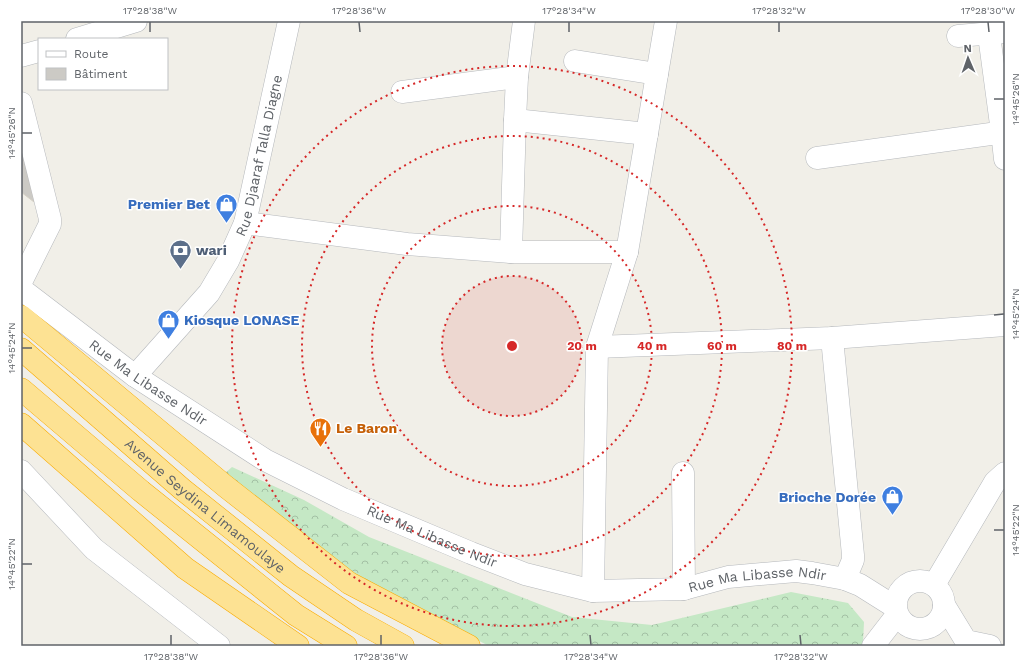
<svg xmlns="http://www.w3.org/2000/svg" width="1026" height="667" viewBox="0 0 1026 667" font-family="'Work Sans',sans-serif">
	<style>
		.forest { fill: url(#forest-crowns) }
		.building { fill: #cccac5; stroke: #d6d1c6 }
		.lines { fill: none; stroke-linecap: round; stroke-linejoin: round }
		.minor-casing { stroke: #b5b8bc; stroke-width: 23 }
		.highway-casing { stroke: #f9ab00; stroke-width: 23 }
		.minor { stroke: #fff; stroke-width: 22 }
		.highway { stroke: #fde293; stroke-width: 22 }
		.ticks { fill: none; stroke: #5f6368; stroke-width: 1.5 }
		.ring { fill: none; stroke: #d62828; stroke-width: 2; stroke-dasharray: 2 4 }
		.labels { text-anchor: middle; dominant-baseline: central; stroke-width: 3; stroke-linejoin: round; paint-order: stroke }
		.street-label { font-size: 14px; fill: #5f6368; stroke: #fff }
		.shop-label { font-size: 14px; font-weight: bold; fill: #366cbe; stroke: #fff; text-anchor: end }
		.service-label { font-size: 14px; font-weight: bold; fill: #4e5e75; stroke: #fff; text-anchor: start }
		.food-label { font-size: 14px; font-weight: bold; fill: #c56008; stroke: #fff; text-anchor: start }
		.centre { fill: #d62828; stroke: #fff; stroke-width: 2 }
		.ring-label { font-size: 12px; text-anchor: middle; font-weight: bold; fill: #d62828; stroke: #fff; stroke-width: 3; stroke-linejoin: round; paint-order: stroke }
		.neatline { fill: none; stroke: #5f6368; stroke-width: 1.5 }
		.ticks-label { font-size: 10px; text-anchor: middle; fill: #5f6368 }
	</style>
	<defs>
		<pattern id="forest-crowns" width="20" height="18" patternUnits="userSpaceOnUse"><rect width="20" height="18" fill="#c5e8c5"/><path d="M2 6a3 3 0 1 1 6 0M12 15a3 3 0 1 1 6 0" fill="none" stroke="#a3c0a4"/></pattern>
	</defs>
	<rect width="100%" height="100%" fill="#f1efe8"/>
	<!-- forest -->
	<path class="forest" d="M232,467L304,500L369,537L572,617L652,625L791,592L848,603L864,622L863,643L860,646H489L352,576L224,474Z"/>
	<!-- building -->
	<path class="building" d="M21,154H23L34,202L21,192Z"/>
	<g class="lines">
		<defs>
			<g id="minor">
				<path d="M989,35L1002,132L1005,159"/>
				<path d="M958,36L1005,32"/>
				<path d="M77,39L136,21"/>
				<path d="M21,56L39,51"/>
				<path d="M575,61L657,74"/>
				<path d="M402,92L517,77"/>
				<path d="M21,103L50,219V224L21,282"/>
				<path d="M515,120L647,134"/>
				<path d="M817,158L1005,132"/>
				<path d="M245,223L407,244L511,252H627"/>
				<path d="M511,252L515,120L517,77L524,21"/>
				<path id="s1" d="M21,289L135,376L265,460L343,499L471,553L525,574L593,591L684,589L728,577L796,571L812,573L845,579L860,585L895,607"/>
				<path d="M832,338L853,555V560L845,579"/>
				<path d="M597,347L832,338L1005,325"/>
				<path id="s2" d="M135,376L209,293L228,261L245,223L289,21"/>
				<path d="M21,471L94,549L219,646"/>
				<path d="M683,473L684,589"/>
				<circle cx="920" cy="605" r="24"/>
				<path d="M934,585L992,487L995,482L1005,473"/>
				<path d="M593,591L597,347L627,252L666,21"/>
				<path d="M944,605L966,641L990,646"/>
				<path d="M873,646L897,615"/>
			</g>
			<g id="highway">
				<path d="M21,316L225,486L349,583L469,646"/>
				<path id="s3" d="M21,349L182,489L291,576L356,620L403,646"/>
				<path d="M21,389L141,491L296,615L346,646"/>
				<path d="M21,424L185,568L298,646"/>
			</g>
		</defs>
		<!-- minor casing -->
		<use href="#minor" class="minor-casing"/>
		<!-- highway casing -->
		<use href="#highway" class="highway-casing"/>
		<!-- minor -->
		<use href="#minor" class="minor"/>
		<!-- highway -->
		<use href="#highway" class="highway"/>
	</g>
	<!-- ticks -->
	<path class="ticks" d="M150,22V32M359,22L360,32M569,22V32M779,22V32M988,22L989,32M994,99H1004M22,133H32M994,315L1004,314M22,348H32M994,530H1004M22,564H32M171,635V645M381,635V645M590,635L591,645M800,635L801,645"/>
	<!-- distance rings -->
	<circle cx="512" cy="346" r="70" fill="#d62828" fill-opacity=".12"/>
	<g class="ring">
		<circle cx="512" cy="346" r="70"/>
		<circle cx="512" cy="346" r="140"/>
		<circle cx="512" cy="346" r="210"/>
		<circle cx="512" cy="346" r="280"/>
	</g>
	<!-- icons -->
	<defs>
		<symbol id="shop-pin" viewBox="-11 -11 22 30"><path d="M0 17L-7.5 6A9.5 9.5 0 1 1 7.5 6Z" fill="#3f7fe0" stroke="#fff"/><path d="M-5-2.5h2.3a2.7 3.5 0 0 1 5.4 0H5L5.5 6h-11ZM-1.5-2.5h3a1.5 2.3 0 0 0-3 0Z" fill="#fff"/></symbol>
		<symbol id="bank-pin" viewBox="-11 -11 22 30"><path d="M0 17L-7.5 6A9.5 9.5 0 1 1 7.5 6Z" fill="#5c6f8a" stroke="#fff"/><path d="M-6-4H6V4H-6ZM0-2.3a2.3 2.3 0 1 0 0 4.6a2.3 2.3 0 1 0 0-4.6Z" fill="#fff"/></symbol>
		<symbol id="restaurant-pin" viewBox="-11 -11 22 30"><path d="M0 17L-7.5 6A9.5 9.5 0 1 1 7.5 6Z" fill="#e8710a" stroke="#fff"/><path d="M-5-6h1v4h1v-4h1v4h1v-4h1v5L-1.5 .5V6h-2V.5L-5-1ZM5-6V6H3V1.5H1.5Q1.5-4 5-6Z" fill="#fff"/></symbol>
	</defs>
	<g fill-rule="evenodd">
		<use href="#shop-pin" x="214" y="192" width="25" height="34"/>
		<use href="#bank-pin" x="168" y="238" width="25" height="34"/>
		<use href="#shop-pin" x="156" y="308" width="25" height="34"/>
		<use href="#restaurant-pin" x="308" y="416" width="25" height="34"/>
		<use href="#shop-pin" x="880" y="484" width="25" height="34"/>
	</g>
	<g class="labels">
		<!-- street labels -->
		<g class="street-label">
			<text stroke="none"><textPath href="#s2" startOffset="259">Rue Djaaraf Talla Diagne</textPath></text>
			<text stroke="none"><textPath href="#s1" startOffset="158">Rue Ma Libasse Ndir</textPath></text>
			<text stroke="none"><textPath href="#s3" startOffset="242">Avenue Seydina Limamoulaye</textPath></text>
			<text stroke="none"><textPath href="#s1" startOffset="482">Rue Ma Libasse Ndir</textPath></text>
			<text stroke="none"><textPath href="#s1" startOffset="818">Rue Ma Libasse Ndir</textPath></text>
		</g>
		<!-- shop labels -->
		<g class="shop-label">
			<text x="210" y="204">Premier Bet</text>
			<text x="184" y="320" text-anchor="start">Kiosque LONASE</text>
			<text x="876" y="497">Brioche Dorée</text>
		</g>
		<!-- service labels -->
		<g class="service-label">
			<text x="196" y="250">wari</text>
		</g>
		<!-- food labels -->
		<g class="food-label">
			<text x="336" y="428">Le Baron</text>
		</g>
	</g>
	<circle cx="512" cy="346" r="6" class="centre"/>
	<g class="ring-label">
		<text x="582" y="350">20 m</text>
		<text x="652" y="350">40 m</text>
		<text x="722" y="350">60 m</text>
		<text x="792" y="350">80 m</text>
	</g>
	<!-- border -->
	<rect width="1026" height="667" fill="none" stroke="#ffffff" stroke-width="44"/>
	<!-- legend -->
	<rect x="38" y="38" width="130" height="52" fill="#ffffff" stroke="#bfc1c3"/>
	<rect x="46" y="51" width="20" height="6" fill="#ffffff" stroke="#bfc1c3"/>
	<text x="74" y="58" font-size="12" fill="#5f6368">Route</text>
	<rect x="46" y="68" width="20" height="12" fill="#cccac5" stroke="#bfc1c3"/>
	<text x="74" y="78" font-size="12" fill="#5f6368">Bâtiment</text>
	<!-- north arrow -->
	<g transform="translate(968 58) rotate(358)" stroke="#ffffff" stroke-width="3" paint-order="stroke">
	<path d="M0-3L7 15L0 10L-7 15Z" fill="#5f6368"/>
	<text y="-6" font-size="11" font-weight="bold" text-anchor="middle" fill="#5f6368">N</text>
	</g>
	<rect x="22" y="22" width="982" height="623" class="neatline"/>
	<g class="ticks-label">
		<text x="150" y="14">17°28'38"W</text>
		<text x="359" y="14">17°28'36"W</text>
		<text x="569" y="14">17°28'34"W</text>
		<text x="779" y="14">17°28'32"W</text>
		<text x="988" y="14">17°28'30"W</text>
		<text transform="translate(1015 99) rotate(-90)" y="4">14°45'26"N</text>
		<text transform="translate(11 133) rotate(-90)" y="4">14°45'26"N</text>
		<text transform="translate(1015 314) rotate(-90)" y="4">14°45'24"N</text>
		<text transform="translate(11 348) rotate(-90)" y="4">14°45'24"N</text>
		<text transform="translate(1015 530) rotate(-90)" y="4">14°45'22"N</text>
		<text transform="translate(11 564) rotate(-90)" y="4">14°45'22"N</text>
		<text x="171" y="660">17°28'38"W</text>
		<text x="381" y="660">17°28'36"W</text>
		<text x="591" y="660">17°28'34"W</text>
		<text x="801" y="660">17°28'32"W</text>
	</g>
</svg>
